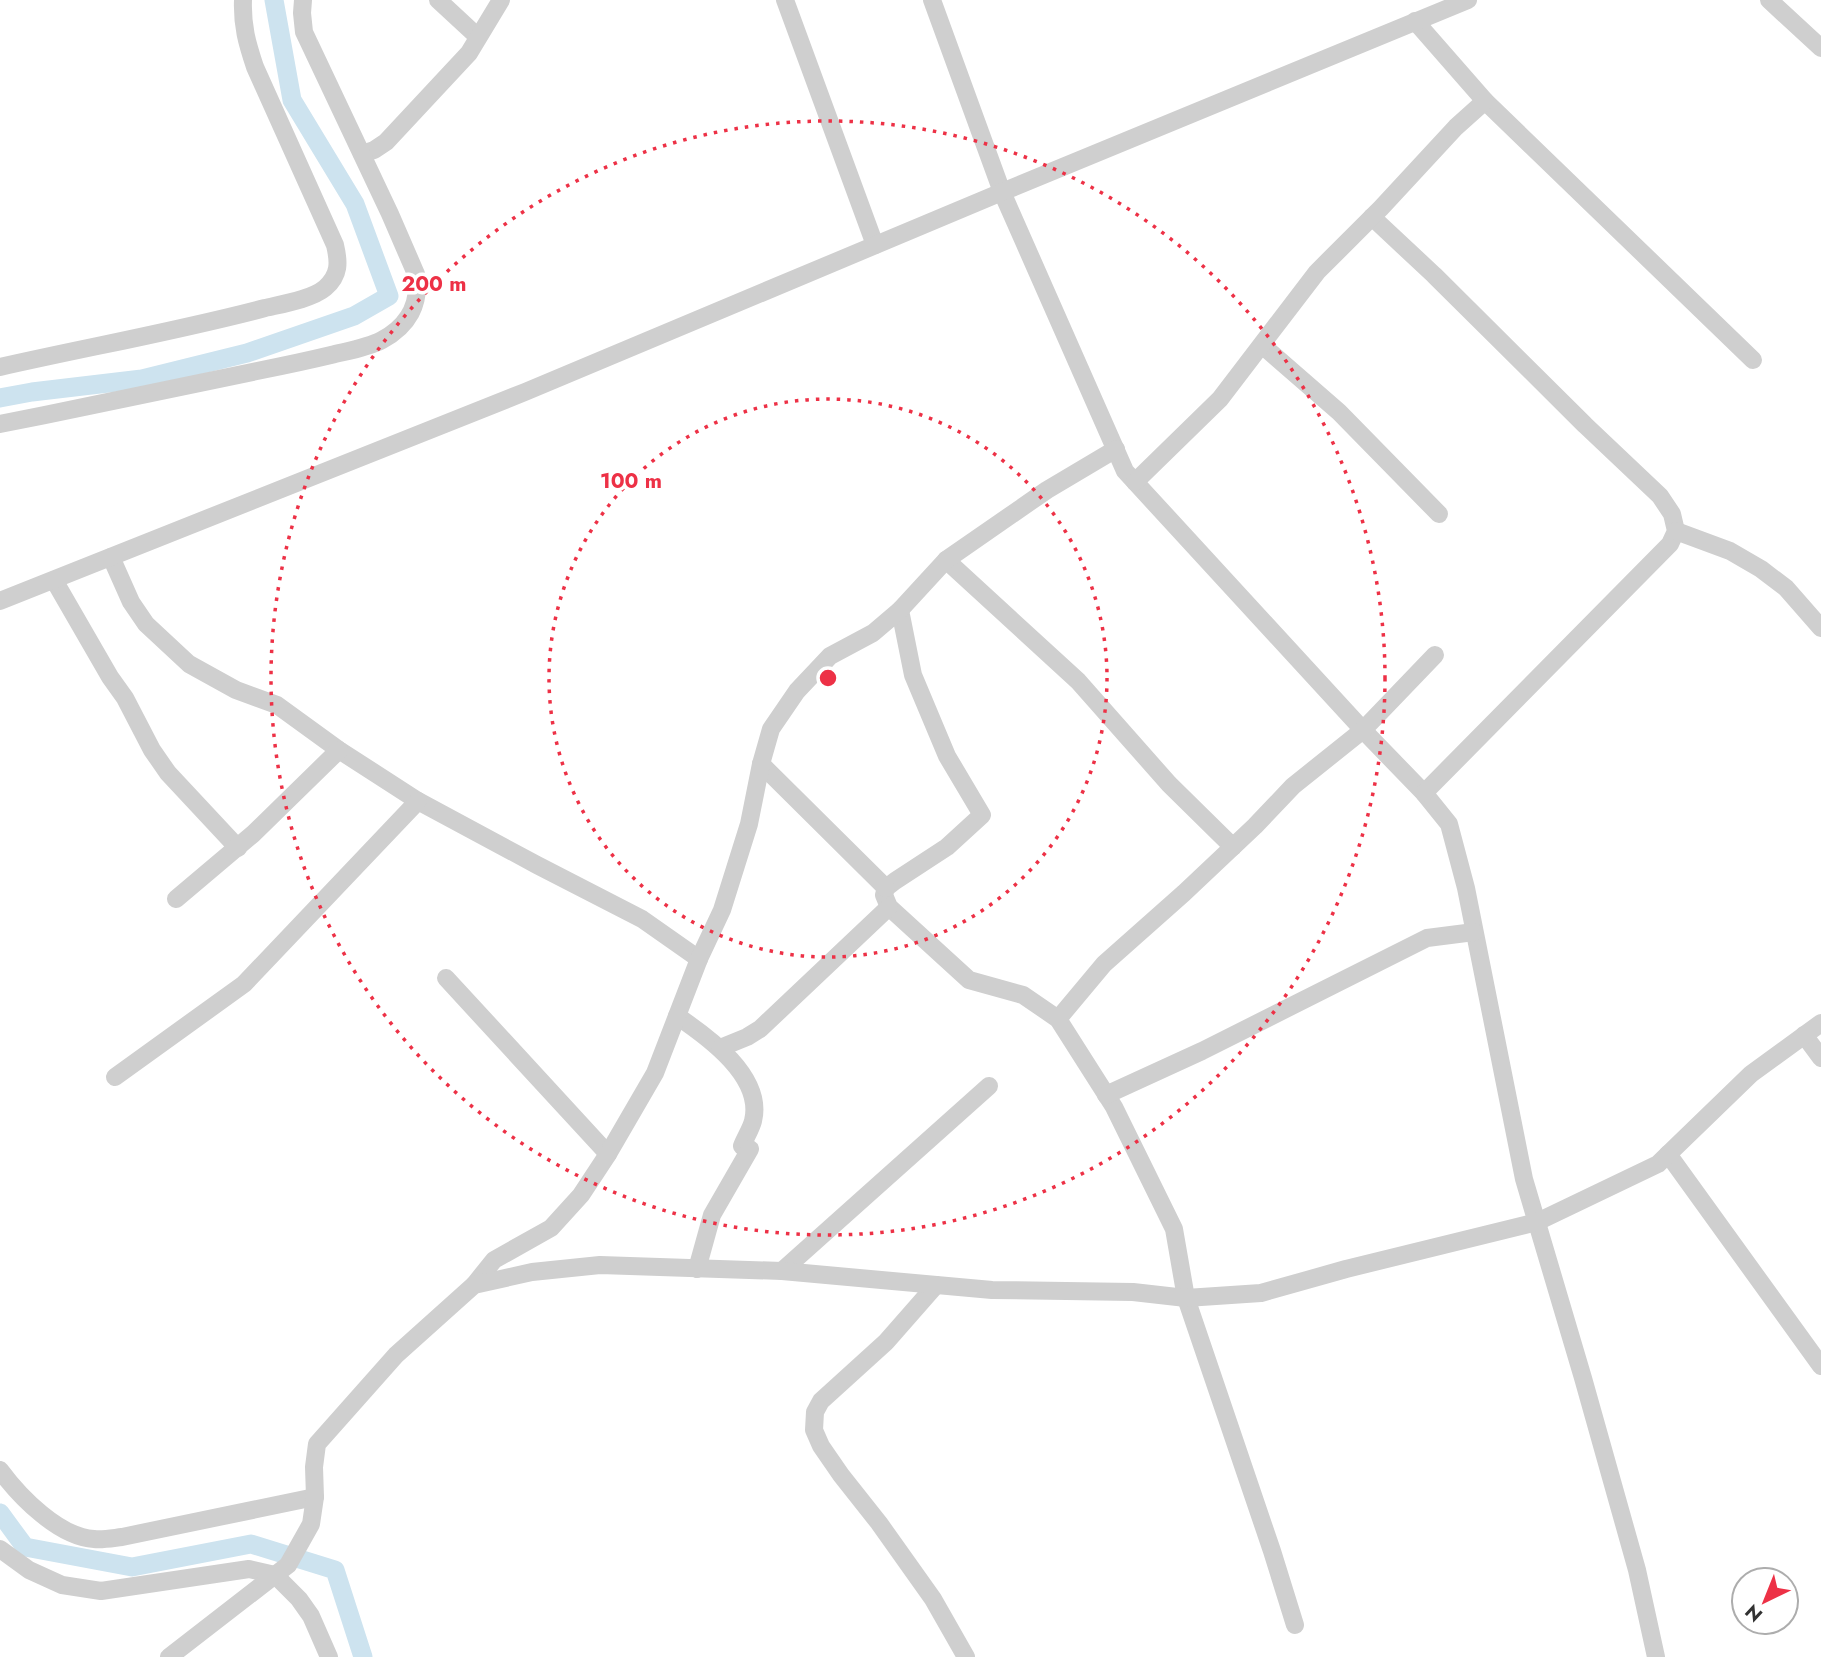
<svg xmlns="http://www.w3.org/2000/svg" width="1821" height="1657" viewBox="0 0 1821 1657" font-family="Jost,sans-serif">
	<style>
		.lines { fill: none; stroke-linecap: round; stroke-linejoin: round }
		.canal { stroke: #cde3ef; stroke-width: 19 }
		.minor { stroke: #cfcfcf; stroke-width: 18 }
		.ring { fill: none; stroke: #ed3146; stroke-width: 3.5; stroke-dasharray: 3.5 7 }
		.centre { fill: #ed3146; stroke: #fff; stroke-width: 3.5 }
		.ring-label { font-size: 21px; text-anchor: middle; font-weight: bold; fill: #ed3146; stroke: #fff; stroke-width: 7; stroke-linejoin: round; paint-order: stroke }
	</style>
	<rect width="100%" height="100%" fill="#fff"/>
	<g class="lines">
		<!-- canal -->
		<g class="canal">
			<path d="M0,398L32,392L142,379L247,353L354,316L389,296L355,204L292,100L274,0"/>
			<path d="M0,1513L25,1547L132,1567L251,1544L335,1570L363,1657"/>
		</g>
		<!-- minor -->
		<g class="minor">
			<path d="M438,0L478,37"/>
			<path d="M785,0L875,245"/>
			<path d="M932,0L1002,192L1125,471L1363,730L1424,793L1449,824L1466,888L1524,1179L1583,1378L1637,1570L1656,1657"/>
			<path d="M1769,0L1821,48"/>
			<path d="M1415,21L1485,101L1753,360"/>
			<path d="M362,154L374,150L386,142L469,53L501,0"/>
			<path d="M1372,217L1434,275L1585,425L1660,496L1672,514L1676,531L1670,544L1424,793"/>
			<path d="M1262,345L1339,412L1439,514"/>
			<path d="M0,367C88,347 178,331 265,308C282,304 312,299 325,288C340,275 339,262 335,245L255,67C247,43 242,26 243,0"/>
			<path d="M0,424C86,407 172,389 257,371C282,366 306,361 331,355C347,351 367,348 382,340C408,326 421,304 416,274L390,214L304,32L302,13L303,0"/>
			<path d="M1135,482L1220,399L1317,272L1381,208L1456,127L1485,101"/>
			<path d="M1676,531L1730,551L1761,569L1786,588L1821,628"/>
			<path d="M111,557L131,602L146,624L189,664L236,690L277,705L339,750L418,801L537,865L642,919L699,959"/>
			<path d="M946,560L1078,681L1169,784L1233,847"/>
			<path d="M54,580L110,677L125,698L152,750L168,773L238,848"/>
			<path d="M0,601L525,392L1002,192L1468,0"/>
			<path d="M900,610L913,675L947,756L982,815L947,847L895,881L886,888L884,895L889,907L969,980L1023,995L1058,1019L1114,1107L1174,1229L1186,1298L1272,1551L1295,1625"/>
			<path d="M761,764L886,888"/>
			<path d="M176,899L253,834L339,750"/>
			<path d="M446,978L608,1154"/>
			<path d="M677,1016C708,1037 764,1077 753,1121C751,1129 745,1138 742,1146"/>
			<path d="M1058,1019L1104,964L1184,893L1255,826L1293,786L1363,730L1435,655"/>
			<path d="M1804,1035L1821,1058"/>
			<path d="M720,1048L747,1037L760,1029L889,907"/>
			<path d="M115,1077L244,984L418,801"/>
			<path d="M1106,1095L1202,1051L1427,938L1474,932"/>
			<path d="M1668,1154L1821,1366"/>
			<path d="M697,1269L712,1215L750,1149"/>
			<path d="M782,1271L989,1086"/>
			<path d="M474,1285L494,1260L551,1228L581,1195L608,1154L655,1073L699,959L722,910L749,824L761,764L771,729L797,691L830,656L873,633L900,610L946,560L1047,490L1116,449"/>
			<path d="M936,1285L886,1342L821,1401L815,1412L814,1430L821,1446L841,1475L879,1523L933,1599L966,1657"/>
			<path d="M0,1470C20,1497 59,1537 94,1539C103,1540 113,1538 122,1537L315,1497"/>
			<path d="M0,1549L29,1570L62,1585L101,1591L249,1569L275,1575L299,1599L311,1616L329,1657"/>
			<path d="M169,1657L288,1565L311,1524L315,1497L314,1467L317,1444L396,1355L474,1285L532,1272L600,1265L782,1271L992,1290L1133,1292L1186,1298L1261,1293L1346,1269L1537,1222L1658,1164L1751,1074L1821,1023"/>
		</g>
	</g>
	<!-- distance rings -->
	<g class="ring">
		<circle cx="828" cy="678" r="279"/>
		<circle cx="828" cy="678" r="557"/>
	</g>
	<circle cx="828" cy="678" r="10" class="centre"/>
	<g class="ring-label">
		<text x="434" y="291">200 m</text>
		<text x="631" y="488">100 m</text>
	</g>
	<!-- north arrow -->
	<g transform="translate(1765 1601) rotate(223)"><circle r="33" fill="#ffffff" stroke="#adadad" stroke-width="2"/>
	<path d="M0-5L12 26L0 18L-12 26Z" fill="#ed3146"/>
	<text y="-10" font-size="19" font-weight="bold" text-anchor="middle" fill="#323232">N</text>
	</g>
</svg>
